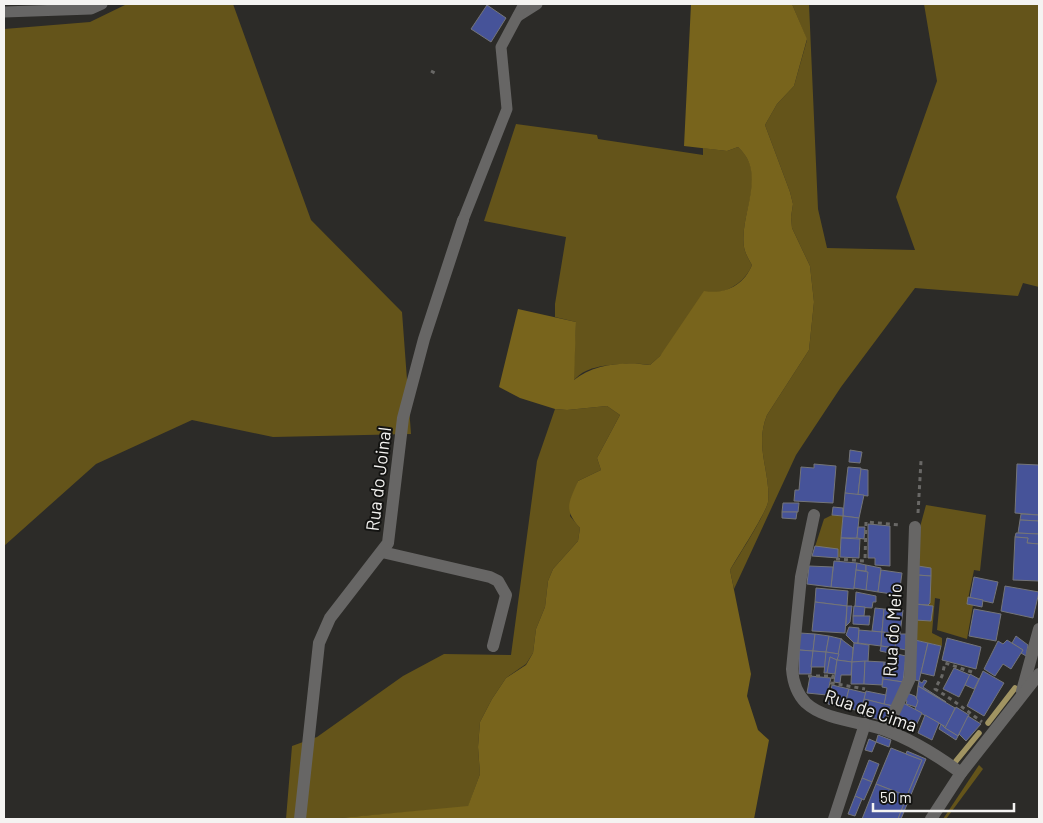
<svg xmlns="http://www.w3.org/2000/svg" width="1043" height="823" viewBox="0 0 1043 823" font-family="Barlow,sans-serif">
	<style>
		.green { fill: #64541a }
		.forest { fill: #78641c }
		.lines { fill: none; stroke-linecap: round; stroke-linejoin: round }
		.stream { stroke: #a19462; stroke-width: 5.5 }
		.building { fill: #465399; stroke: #747579 }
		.path { stroke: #696866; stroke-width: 3; stroke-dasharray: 4 4; stroke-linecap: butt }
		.service { stroke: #676665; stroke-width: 11 }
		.minor { stroke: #676665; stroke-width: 12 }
		.labels { text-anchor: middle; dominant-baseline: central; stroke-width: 4; stroke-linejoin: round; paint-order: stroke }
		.street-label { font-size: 18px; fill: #f4f3f1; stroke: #141412 }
	</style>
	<rect width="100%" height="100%" fill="#2c2b28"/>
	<!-- green -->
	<g class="green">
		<path d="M127,4H233L311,220L402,312L411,434L273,437L192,420L96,464L4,546V29L90,22Z"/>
		<path d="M792,4H809L818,209L827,248L915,250L896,197L937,81L924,4H1039V287L1023,283L1018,296L915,288L841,387L796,455L734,589L730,570C737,559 767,511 768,502C771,472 754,447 767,415L809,350L814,302L810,266L792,228L791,217L793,204L790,192L765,125L777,104L794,86L807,40Z"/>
		<path d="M516,124L597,135L598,139L703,155V148L727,151L738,147C769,175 739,213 744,247C745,253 749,260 752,265C746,280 732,290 716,293L660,356L650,365C636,362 598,364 586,371C581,373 577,377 573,381L576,322L555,317V304L566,237L484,221Z"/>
		<path d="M607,406L620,415L597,458L601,470L578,481L570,516L580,528L578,541L553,569L548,581L545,607L536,629L533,653L526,664L506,678L492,699L480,722L478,747L480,774L468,807L329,819H286L292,746L317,737L403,676L444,654L511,655L537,461L555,409L567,410Z"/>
		<path d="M926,505L986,515L980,571L974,570L967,604L973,605L967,639L937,630L940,599L935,598L932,633L942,638V646L915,640L920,527Z"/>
		<path d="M832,515L843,516L840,557L812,556L824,519Z"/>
		<path d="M979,765L983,769L946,819H943Z"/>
	</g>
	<!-- forest -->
	<path class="forest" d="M691,4H792L807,39L794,86L777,104L765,125L790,192L793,204L791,217L792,228L810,266L814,302L809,350L767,415C754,447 771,472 768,502C767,511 737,558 730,570L751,674L747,696L758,730L769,740L754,819H329L468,806L480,774L478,747L480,722L492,699L506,678L526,665L533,653L536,629L545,607L548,581L553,569L578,541L580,528C563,509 569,503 578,481L601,470L597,458L620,415L607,406L567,410L555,409L520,398L499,387L518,309L576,322L574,380C593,364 625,361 650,365L660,356L704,291C725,295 744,285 752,265C749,260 745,253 744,247C739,214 768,174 738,147L727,151L684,146Z"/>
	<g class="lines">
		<!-- stream -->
		<g class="stream">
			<path d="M988,723L1015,688"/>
			<path d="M956,761L979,733"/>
		</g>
	</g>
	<!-- building -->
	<g class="building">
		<path d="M487,5L506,18L491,42L471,29Z"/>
		<path d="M850,450L862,452L860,463L849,462Z"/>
		<path d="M814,464L836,466L833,503L794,501L795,490H799L801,467L814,468Z"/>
		<path d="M1017,464L1039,465V515L1015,513Z"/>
		<path d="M848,467L861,468L858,495L845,493Z"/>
		<path d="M861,469L868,470V496L858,495Z"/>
		<path d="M845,493L864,495L859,518L843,516Z"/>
		<path d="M783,503H799L798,512H782Z"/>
		<path d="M833,507L843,508V516L832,515Z"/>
		<path d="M782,512H797L796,519L782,518Z"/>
		<path d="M1021,514L1039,515V521L1020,520Z"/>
		<path d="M843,516L859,518L857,538H841Z"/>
		<path d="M1020,520L1039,521V534L1018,533Z"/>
		<path d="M868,524L890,526V566L875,565V558H868Z"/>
		<path d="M858,527H865L864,539L857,538Z"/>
		<path d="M1016,533L1039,534V544L1027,543L1028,538L1015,537Z"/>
		<path d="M1015,537L1028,538L1027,543L1039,544V581L1013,580Z"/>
		<path d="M841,538L860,539L859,558L840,557Z"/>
		<path d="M815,546L838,549V558L812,556Z"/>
		<path d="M834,561L857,563L854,589L831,587Z"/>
		<path d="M857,563L866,565V571L856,570Z"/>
		<path d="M866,565L881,568L878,592L866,590Z"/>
		<path d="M809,566L833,567L831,587L807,584Z"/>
		<path d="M918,566L931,568V576L917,575Z"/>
		<path d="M856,570L868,572L866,590L854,588Z"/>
		<path d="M881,570L902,573L899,595L878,592Z"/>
		<path d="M917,575L931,576L930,603L928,605L915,604Z"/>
		<path d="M974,577L998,582L993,603L970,598Z"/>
		<path d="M1005,586L1039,592L1033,618L1001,611Z"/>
		<path d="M816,588L848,591L847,606L815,602Z"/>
		<path d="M856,592L876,596V602H873L872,608L855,607Z"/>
		<path d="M968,597L983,600L982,607L967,604Z"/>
		<path d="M815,602L847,606L845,633L812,631Z"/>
		<path d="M915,604L933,606L931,621L915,620Z"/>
		<path d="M847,606H852L850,622L846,626Z"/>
		<path d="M854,606L865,607L864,616H853Z"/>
		<path d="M875,608L884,609L882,632L872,631Z"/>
		<path d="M884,609L903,610L900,634L882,632Z"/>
		<path d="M974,609L1001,614L996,641L969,636Z"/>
		<path d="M853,616H870L869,625L853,624Z"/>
		<path d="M849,627L859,628L858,643H854L846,635Z"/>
		<path d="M859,630L882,632L881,646L858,643Z"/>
		<path d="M882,632L897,634L895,648L881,646Z"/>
		<path d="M800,633L815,634L813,651L799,650Z"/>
		<path d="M815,634L829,636L826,652L813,651Z"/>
		<path d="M897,634H906V650L895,648Z"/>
		<path d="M829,636L842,639L839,654L826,652Z"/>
		<path d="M1016,636L1028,645L1026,656L1021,653L1023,650L1012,643Z"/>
		<path d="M947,638L981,647L976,669L942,660Z"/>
		<path d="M841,639L853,648L852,662L837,660Z"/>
		<path d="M915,640L928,643L919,681L915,680Z"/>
		<path d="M1007,640L1023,650L1011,669L1003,664L995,676L984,669L998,641L1003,644Z"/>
		<path d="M854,643L869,645L868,662H852Z"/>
		<path d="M928,643L941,646L934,676L921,673Z"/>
		<path d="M881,646L895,648L894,654L880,651Z"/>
		<path d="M799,650L813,651L811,674H799Z"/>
		<path d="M813,651L826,652L825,667H811Z"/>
		<path d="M826,652L839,654L837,660L830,657L827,673H824Z"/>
		<path d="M897,654L906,656L903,682L883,679L884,662L896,664Z"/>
		<path d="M830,657L837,660L835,674L827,673Z"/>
		<path d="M837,660L852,662L851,675H841L840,683L834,682Z"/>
		<path d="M865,661L864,684H851L852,662Z"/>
		<path d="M865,661L884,662L882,685L864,684Z"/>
		<path d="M954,668L970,675L959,697L943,689Z"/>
		<path d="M983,671L1004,683L984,716L967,706Z"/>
		<path d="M970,674L979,679L974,689L965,685Z"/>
		<path d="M810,676L831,678L827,695L807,693Z"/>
		<path d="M883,679L903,682L894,706L884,704L887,688L882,687Z"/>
		<path d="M924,680L927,681L923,687L946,702L918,686L919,681L922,683Z"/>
		<path d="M832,685L849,689L844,708L828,704Z"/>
		<path d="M918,686L955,708L946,727L915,710Z"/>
		<path d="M849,689L866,693L861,711L844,708Z"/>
		<path d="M866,691L886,695L884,704L864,699Z"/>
		<path d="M907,693L915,696L918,701L916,707L906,704L907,701L904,700Z"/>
		<path d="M864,699L892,706L885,721L860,715Z"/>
		<path d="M903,703L922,713L913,732L893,722Z"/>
		<path d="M956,707L969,715L958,736L945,728Z"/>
		<path d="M925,715L939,723L932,740L918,733Z"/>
		<path d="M968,716L981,724L966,741L959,734Z"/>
		<path d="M941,724L945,728L958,736L959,734L956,740L939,729Z"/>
		<path d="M878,735L891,740L889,747L876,742Z"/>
		<path d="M869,739L876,742L872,752L865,750Z"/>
		<path d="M891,748L922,760L907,796L876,784Z"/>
		<path d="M907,751L926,759L910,797L907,796L922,760L906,754Z"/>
		<path d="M869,760L879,764L872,782L862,778Z"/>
		<path d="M862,778L872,782L864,800L855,796Z"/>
		<path d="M876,784L907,796L898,819H862Z"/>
		<path d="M855,796L862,799L855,816L848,814Z"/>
		<path d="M907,796L910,797L901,819H898Z"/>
	</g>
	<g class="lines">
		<!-- path -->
		<g class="path">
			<path d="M431,71L437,74"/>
			<path d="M918,513L921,461"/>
			<path d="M836,559L865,561L866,522L901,525"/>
			<path d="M972,672L945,663L942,676L935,689C952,699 966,710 982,722"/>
			<path d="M808,676H833L831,683L865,689"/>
			<path d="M828,700L831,683"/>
		</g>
		<!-- service -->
		<g class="service">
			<path d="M4,12L91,9L102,4"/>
			<path d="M518,16L537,4"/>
			<path d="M463,220L507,109L501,47L524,4"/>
		</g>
		<!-- minor -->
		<g class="minor">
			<path d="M814,515L801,577L792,669C793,682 797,694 806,703C824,720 862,722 885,730C913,740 938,756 961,773"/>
			<path d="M382,552L490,577L498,581L506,595L493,646"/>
			<path d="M1022,691L1039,629"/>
			<path d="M886,730L910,678L915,527"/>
			<path d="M300,819L319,643L330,618L388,543L403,418L424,339L463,220"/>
			<path d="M834,819L865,724"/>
			<path d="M931,819L961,773L1039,674"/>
		</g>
	</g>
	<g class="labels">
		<!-- street labels -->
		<g class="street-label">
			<text transform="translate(378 479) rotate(-83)">Rua do Joinal</text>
			<text transform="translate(892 630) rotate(-86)">Rua do Meio</text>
			<text transform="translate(871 710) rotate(19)">Rua de Cima</text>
		</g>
	</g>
	<!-- border -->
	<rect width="1043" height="823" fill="none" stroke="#f4f3f1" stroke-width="10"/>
	<!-- scale -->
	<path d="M873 803v8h141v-8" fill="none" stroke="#f4f3f1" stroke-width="2.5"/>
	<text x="880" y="803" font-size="15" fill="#f4f3f1" stroke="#141412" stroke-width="4" paint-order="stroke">50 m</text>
</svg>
